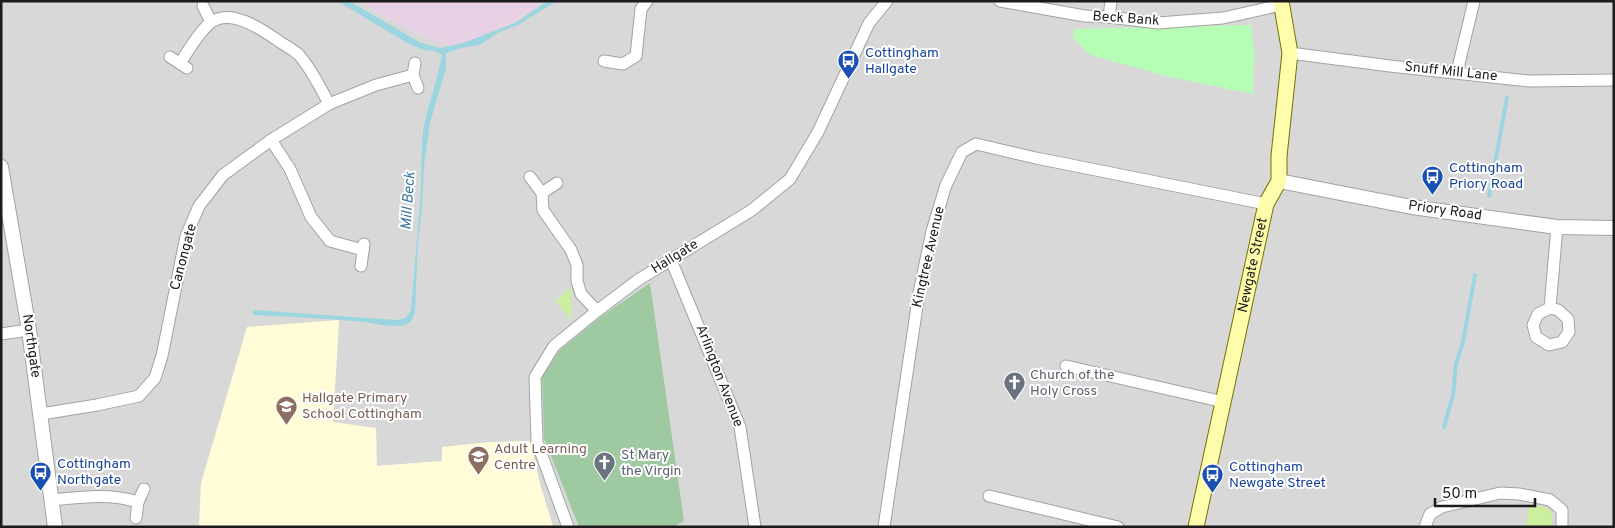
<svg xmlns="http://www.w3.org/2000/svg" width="1615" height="528" viewBox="0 0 1615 528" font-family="Overpass,sans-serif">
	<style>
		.residential { fill: #d9d8d8 }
		.industrial { fill: #e8d0e5 }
		.education { fill: #fffcd7 }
		.grass { fill: #ccee9f }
		.cemetery { fill: #9ec9a1 }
		.park { fill: #b6feb6 }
		.water { fill: #9bd6e0 }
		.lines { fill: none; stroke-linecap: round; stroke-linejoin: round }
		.stream { stroke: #9bd6e0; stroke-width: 4 }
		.minor-casing { stroke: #a2a2a2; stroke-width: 13 }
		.tertiary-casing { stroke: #a2a2a2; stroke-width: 16 }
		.secondary-casing { stroke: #717400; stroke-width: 17 }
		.minor { stroke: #fff; stroke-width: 11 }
		.tertiary { stroke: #fff; stroke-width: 14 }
		.secondary { stroke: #fffcac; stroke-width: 15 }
		.labels { text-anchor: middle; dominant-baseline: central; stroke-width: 4; stroke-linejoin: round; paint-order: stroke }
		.street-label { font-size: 14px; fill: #1b1b1b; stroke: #fff }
		.transit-label { font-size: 14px; fill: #164399; stroke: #fff; text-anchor: start }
		.worship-label { font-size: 14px; fill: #5b616d; stroke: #fff; text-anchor: start }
		.education-label { font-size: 14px; fill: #785e54; stroke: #fff; text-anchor: start }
		.water-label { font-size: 15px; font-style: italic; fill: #3b78a1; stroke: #fff }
	</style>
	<rect width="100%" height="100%" fill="#eee8df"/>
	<!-- residential -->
	<path class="residential" d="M1,1H358L412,31L464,52L546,1H1614V527H553L541,487L442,447L443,461L376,466L333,422L339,320L201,483L199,527H1Z"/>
	<!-- industrial -->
	<path class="industrial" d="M358,1H546L464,52L412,31Z"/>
	<!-- education -->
	<path class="education" d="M339,320L333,422L376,428L377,466L442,461V447L489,442L530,441L541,487L553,527H199L201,483L247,327Z"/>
	<!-- grass -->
	<g class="grass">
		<path d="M571,287V321L556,301Z"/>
		<path d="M1529,504L1548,508L1552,514V527H1526Z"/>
	</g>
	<!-- cemetery -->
	<path class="cemetery" d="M650,283L684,521L673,527H579L544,438L542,376L560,350L602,316Z"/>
	<!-- park -->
	<path class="park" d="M1251,25L1254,52L1253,94L1170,77L1090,55L1073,38L1074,29Z"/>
	<!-- water -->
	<path class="water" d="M337,1H349L421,43L440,48L463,43L517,22L544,3L557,1L518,25L500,32L479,45L462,48L446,53V68L430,123L424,165L422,207L418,242L415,312C413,317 412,322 407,324C396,330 366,321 353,321C320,318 286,317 253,315V310L397,320L406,318L411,310C414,270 418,230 421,189C422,167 420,143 425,121C430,99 438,78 442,55L435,51L423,50L407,43Z"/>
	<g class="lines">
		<!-- stream -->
		<g class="stream">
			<path d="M1489,196L1507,98"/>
			<path d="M1444,427L1453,395L1456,364L1463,342L1475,275"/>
		</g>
		<defs>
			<g id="minor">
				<path d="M1000,1L1085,16L1109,17L1158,23L1223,18L1281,5"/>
				<path d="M203,6L211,22"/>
				<path d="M1109,17L1111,1"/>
				<path d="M1290,53L1390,66L1529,81L1614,80"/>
				<path d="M170,57L187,68"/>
				<path d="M604,61L623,64L636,56L641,9L647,1"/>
				<path d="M180,63C189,50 198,33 210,23C231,7 263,30 280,42C286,46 294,50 299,55C312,70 320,87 329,104"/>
				<path d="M415,63L413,75L418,88"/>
				<path d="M1457,72L1474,1"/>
				<path d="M271,140L290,169L311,217L330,241L363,250"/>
				<path d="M530,177L542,193L543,210L571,250L577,265V281L581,294L597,311"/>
				<path d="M542,193L557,183"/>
				<path d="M671,260L740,427L755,527"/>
				<path d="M361,266L364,244"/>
				<path d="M1550,308L1538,314L1533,325L1536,337L1549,345L1562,342L1569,332L1568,319L1558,310L1550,308L1557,227"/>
				<path d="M1,334L29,330"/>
				<path d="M1066,366L1224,402"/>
				<path d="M41,414L97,405L139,396L155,378L162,356L186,236L199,206L223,175L271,140L329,104L376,85L413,75"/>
				<path d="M989,496L1118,527"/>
				<path d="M53,500C82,497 110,493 138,502"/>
				<path d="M136,518L138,502L144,489"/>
				<path d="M568,527L537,442L535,377L554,346L597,311L638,280L752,210L790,179L818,132L869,23L887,1"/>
				<path d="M884,527L919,293L932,231L946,185L962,152L976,144L1036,158L1266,204"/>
				<path d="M1425,527L1430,514L1442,507L1500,493L1519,494L1550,500L1562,510V527"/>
			</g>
			<g id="tertiary">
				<path d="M1,167L29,330L55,527"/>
				<path d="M1279,181L1412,207L1557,227L1614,228"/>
			</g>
			<g id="secondary">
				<path id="s1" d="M1196,527L1266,204L1279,181V156L1290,53L1281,1"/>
			</g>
		</defs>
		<!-- minor casing -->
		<use href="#minor" class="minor-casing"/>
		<!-- tertiary casing -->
		<use href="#tertiary" class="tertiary-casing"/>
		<!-- secondary casing -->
		<use href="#secondary" class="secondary-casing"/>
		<!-- minor -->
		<use href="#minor" class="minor"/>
		<!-- tertiary -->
		<use href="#tertiary" class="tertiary"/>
		<!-- secondary -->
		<use href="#secondary" class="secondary"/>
	</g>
	<!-- icons -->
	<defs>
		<symbol id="bus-pin" viewBox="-11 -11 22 30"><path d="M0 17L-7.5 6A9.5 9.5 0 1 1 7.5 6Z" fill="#1a4fb4" stroke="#fff"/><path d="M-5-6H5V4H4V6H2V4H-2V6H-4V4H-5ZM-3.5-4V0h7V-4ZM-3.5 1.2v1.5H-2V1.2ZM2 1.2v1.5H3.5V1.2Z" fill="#fff"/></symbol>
		<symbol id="church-pin" viewBox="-11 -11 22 30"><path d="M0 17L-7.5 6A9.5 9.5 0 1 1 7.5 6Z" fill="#6b7280" stroke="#fff"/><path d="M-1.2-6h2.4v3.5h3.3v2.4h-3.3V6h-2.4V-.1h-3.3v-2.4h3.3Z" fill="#fff"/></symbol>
		<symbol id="school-pin" viewBox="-11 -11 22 30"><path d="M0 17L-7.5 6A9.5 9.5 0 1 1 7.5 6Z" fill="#8d6e63" stroke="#fff"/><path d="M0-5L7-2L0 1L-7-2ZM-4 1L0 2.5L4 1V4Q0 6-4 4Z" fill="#fff"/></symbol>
	</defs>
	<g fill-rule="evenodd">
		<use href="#bus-pin" x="836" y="48" width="25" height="34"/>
		<use href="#bus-pin" x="1420" y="164" width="25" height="34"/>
		<use href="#church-pin" x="1002" y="370" width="25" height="34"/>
		<use href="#school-pin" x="274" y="394" width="25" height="34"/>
		<use href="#school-pin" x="466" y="444" width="25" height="34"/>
		<use href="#church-pin" x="592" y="450" width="25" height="34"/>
		<use href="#bus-pin" x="28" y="460" width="25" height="34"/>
		<use href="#bus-pin" x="1200" y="462" width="25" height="34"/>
	</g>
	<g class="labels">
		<!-- street labels -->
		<g class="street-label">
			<text transform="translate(1126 19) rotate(4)">Beck Bank</text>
			<text transform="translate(1451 72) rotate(6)">Snuff Mill Lane</text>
			<text transform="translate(1445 211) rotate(8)">Priory Road</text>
			<text transform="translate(184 257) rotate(-75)">Canongate</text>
			<text transform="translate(675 257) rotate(-32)">Hallgate</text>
			<text transform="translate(929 257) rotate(-77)">Kingtree Avenue</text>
			<text stroke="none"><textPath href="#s1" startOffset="268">Newgate Street</textPath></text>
			<text transform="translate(31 346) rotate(82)">Northgate</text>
			<text transform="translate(719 376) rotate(69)">Arlington Avenue</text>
		</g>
		<!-- transit labels -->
		<g class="transit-label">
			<text x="865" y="53">Cottingham<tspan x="865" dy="16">Hallgate</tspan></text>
			<text x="1449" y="168">Cottingham<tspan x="1449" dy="16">Priory Road</tspan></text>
			<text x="57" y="464">Cottingham<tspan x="57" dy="16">Northgate</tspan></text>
			<text x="1229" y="467">Cottingham<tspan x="1229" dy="16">Newgate Street</tspan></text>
		</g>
		<!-- worship labels -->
		<g class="worship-label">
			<text x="1030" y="375">Church of the<tspan x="1030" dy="16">Holy Cross</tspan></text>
			<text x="621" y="455">St Mary<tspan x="621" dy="16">the Virgin</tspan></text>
		</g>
		<!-- education labels -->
		<g class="education-label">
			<text x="302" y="398">Hallgate Primary<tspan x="302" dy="16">School Cottingham</tspan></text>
			<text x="494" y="449">Adult Learning<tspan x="494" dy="16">Centre</tspan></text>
		</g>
		<!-- water labels -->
		<g class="water-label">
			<text transform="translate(409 201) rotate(-86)">Mill Beck</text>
		</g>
	</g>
	<!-- border -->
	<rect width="1615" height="528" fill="none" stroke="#1b1b1b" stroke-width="5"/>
	<!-- scale -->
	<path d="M1435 498v8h100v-8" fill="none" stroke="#1b1b1b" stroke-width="2.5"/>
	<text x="1442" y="498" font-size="15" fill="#1b1b1b" stroke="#ffffff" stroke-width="4" paint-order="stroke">50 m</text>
</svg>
